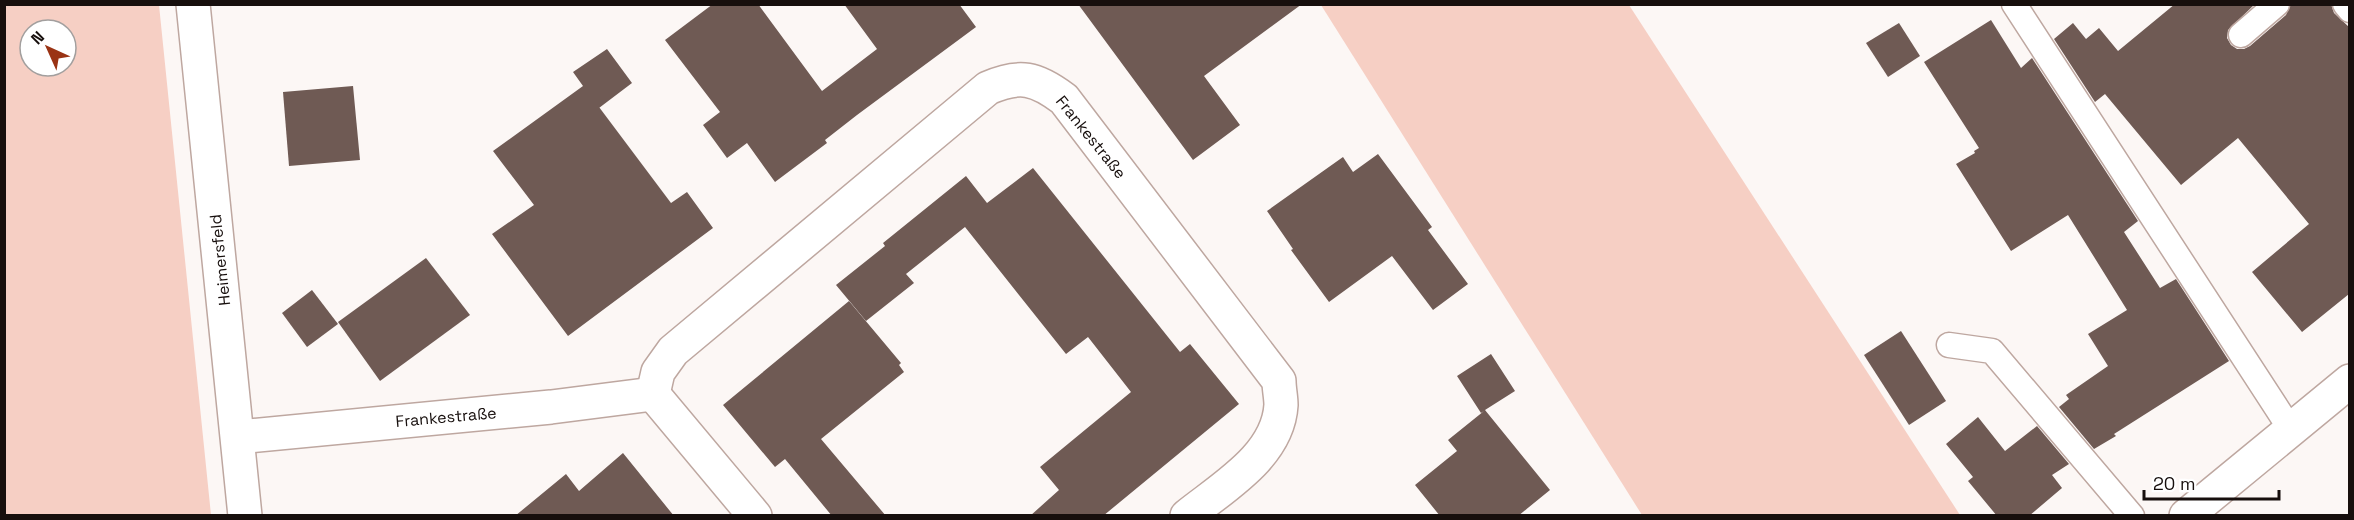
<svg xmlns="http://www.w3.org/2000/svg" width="2354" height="520" viewBox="0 0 2354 520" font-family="'Space Grotesk',sans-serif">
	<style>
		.green { fill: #f6cfc4; fill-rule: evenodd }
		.building { fill: #6f5a54 }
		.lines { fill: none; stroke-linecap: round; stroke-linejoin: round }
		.service-casing { stroke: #bea7a0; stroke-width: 27 }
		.minor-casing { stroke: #bea7a0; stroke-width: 36 }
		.tertiary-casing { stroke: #bea7a0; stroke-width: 36 }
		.service { stroke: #fff; stroke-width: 24 }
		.minor { stroke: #fff; stroke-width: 33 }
		.tertiary { stroke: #fff; stroke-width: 33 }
		.labels { text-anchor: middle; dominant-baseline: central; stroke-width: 6; stroke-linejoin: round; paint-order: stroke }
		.street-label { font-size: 16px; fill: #170f0d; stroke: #fff }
	</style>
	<rect width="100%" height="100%" fill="#fcf7f5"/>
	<!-- green -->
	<g class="green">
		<path d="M4,5H159L211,515H5ZM30,30H66V66H30Z"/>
		<path d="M1321,5H1629L1960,515H1642Z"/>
	</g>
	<!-- building -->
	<g class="building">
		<path d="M713,4H758L822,91L877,49L844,4H959L976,27L857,115L825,140L827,143L775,182L747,143L727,158L703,125L720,112L665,40Z"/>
		<path d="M1078,4H1302L1204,76L1240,125L1193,160Z"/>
		<path d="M2175,4H2255L2228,30L2227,38L2231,45L2237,49H2244L2250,46L2286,15L2291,4H2331L2334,13L2349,27V294L2302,332L2252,272L2309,224L2238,138L2181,185L2105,94L2095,102L2054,39L2073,23L2086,39L2099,28L2118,51Z"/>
		<path d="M1991,20L2021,68L2032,58L2138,221L2124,232L2160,288L2176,279L2229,361L2114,434L2116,436L2094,449L2059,407L2069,399L2066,395L2108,366L2088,334L2127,310L2068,215L2011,251L1956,164L1975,153L1974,151L1979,148L1924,62Z"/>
		<path d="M1899,23L1920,56L1888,77L1866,43Z"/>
		<path d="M607,49L632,83L599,108L593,99L671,203L687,192L713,228L568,336L492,234L534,205L493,151L583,86L573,72Z"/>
		<path d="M353,86L360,160L289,166L283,92Z"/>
		<path d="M1378,154L1432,227L1428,230L1468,284L1433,310L1392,256L1329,302L1291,250L1293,249L1267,211L1343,157L1353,172Z"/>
		<path d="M1033,168L1180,352L1190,344L1239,404L1103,516H1030L1059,490L1040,467L1131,392L1088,337L1066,354L965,227L906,274L914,283L866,321L836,285L885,246L883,243L966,176L987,203Z"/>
		<path d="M426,258L470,315L380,381L338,322Z"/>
		<path d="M312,290L338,324L307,347L282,313Z"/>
		<path d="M849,301L901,363L899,365L904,372L821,439L886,516H832L785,459L775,467L723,405Z"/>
		<path d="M1901,331L1946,401L1909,425L1864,355Z"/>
		<path d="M1491,354L1515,391L1485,410L1550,490L1518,516H1440L1415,485L1457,451L1448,440L1484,411L1481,413L1457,376Z"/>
		<path d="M1978,417L2005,451L2037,426L2069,464L2052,475L2062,488L2029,516H1997L1968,481L1973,477L1946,444Z"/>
		<path d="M623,453L674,516H515L566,474L579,491Z"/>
	</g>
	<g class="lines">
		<defs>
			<g id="service">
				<path d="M2014,4L2291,430"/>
				<path d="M2345,4L2350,10"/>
				<path d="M2241,35L2277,4"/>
				<path d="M1949,345L1992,351L2132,516"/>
			</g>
			<g id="minor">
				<path d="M193,4L245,516"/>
				<path d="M653,394L658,372L673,351L988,88C1020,74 1036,78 1064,99L1279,381C1279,389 1281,397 1281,405C1278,456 1223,487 1187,516"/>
				<path d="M653,394L755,516"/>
				<path d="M238,437L551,407L653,394"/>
			</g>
			<path id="tertiary" d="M2186,516L2350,381"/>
		</defs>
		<!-- service casing -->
		<use href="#service" class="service-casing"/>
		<!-- minor casing -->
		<use href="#minor" class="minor-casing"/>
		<!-- tertiary casing -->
		<use href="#tertiary" class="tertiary-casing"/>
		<!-- service -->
		<use href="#service" class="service"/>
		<!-- minor -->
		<use href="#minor" class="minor"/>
		<!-- tertiary -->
		<use href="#tertiary" class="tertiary"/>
	</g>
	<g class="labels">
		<!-- street labels -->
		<g class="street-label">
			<text transform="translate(1091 137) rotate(51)">Frankestraße</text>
			<text transform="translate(220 260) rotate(-96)">Heimersfeld</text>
			<text transform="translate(446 417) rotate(-5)">Frankestraße</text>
		</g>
	</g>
	<!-- border -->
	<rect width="2354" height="520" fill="none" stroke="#170f0d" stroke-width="12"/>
	<!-- north arrow -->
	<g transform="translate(48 48) rotate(315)"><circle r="28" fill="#ffffff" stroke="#a29f9e" stroke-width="1.5"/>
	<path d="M0-4.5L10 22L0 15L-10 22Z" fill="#9a3314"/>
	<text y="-9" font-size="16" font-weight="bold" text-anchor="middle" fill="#170f0d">N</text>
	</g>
	<!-- scale -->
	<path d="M2144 490v9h135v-9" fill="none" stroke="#170f0d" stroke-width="3"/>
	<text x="2153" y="490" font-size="18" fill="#170f0d" stroke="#ffffff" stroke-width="4.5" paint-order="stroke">20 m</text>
</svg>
